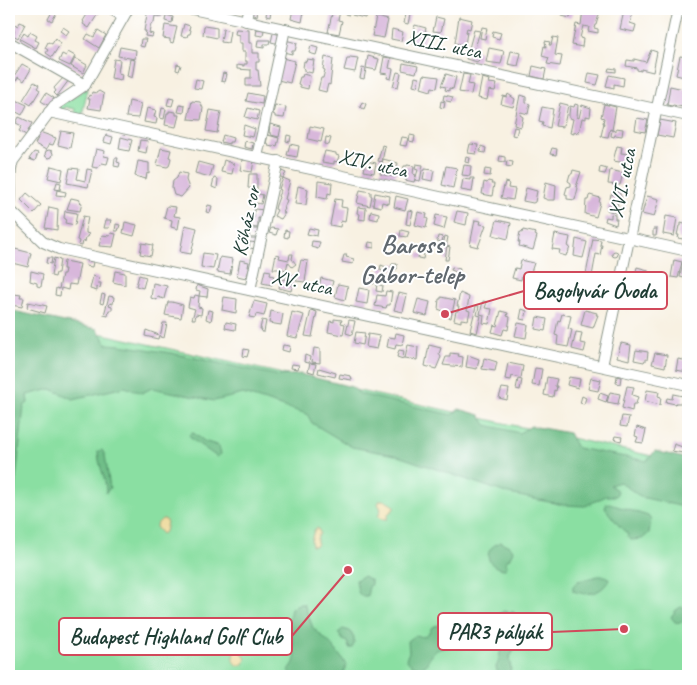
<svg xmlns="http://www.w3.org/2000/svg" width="697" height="685" viewBox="0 0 697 685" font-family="Caveat,sans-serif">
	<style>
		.green { fill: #8adfa2; stroke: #548e6b }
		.forest { fill: #6fbe88; stroke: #477e5e }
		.sand { fill: #eeda9e; stroke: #868c69 }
		.building { fill: #d8b7db }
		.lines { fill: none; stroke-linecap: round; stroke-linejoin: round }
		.minor-casing { stroke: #8c978b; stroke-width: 12 }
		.minor { stroke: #fff; stroke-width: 10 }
		.labels { text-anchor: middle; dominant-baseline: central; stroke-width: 4; stroke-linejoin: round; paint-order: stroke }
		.street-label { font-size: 21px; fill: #1f3d34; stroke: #fff }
		.district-label { font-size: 26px; font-weight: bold; fill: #60686e; stroke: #fff }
		.leader { fill: none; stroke: #d1495b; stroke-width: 2 }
		.callout-dot { fill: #d1495b; stroke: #fff; stroke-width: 2 }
		.callout { fill: #fff; stroke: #d1495b; stroke-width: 2 }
		.callout-label { font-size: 22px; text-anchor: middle; font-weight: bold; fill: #1f3d34 }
	</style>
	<rect width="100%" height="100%" fill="#fff"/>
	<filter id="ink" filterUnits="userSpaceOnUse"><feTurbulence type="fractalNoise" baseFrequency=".02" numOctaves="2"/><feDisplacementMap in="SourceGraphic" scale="10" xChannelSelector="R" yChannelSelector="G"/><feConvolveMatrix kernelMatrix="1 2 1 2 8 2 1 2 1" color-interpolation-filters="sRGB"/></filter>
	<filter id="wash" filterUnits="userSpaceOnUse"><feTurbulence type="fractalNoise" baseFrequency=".0096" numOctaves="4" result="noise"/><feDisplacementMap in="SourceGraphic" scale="20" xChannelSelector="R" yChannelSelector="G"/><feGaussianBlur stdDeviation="1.12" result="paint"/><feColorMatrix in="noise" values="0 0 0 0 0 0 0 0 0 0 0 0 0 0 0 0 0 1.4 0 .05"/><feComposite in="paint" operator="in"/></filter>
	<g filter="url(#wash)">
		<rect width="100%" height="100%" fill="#f8f1e2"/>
		<!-- green -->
		<g class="green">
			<path d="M88,87L82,116L74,114L75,109L65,107L63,112L55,109Z"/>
			<path d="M13,314L688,464V676H9V389Z"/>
		</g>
		<!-- forest -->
		<g class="forest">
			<path d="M9,310L97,329L107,344L120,345L171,353L280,376L300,374L352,387L360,394L452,415L459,409L480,415L486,425L519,433L531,426L569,433L577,448L647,461L655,451L688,459V508L641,497L620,482L610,485L618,491L616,496H606L585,506L564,505L509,494L395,455L352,447L312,423L307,414L243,394L214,401L152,388L142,393L125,387L73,399L51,389L27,395L28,403L24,406L9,543Z"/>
			<path d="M192,432L204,441L219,446L221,454L217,457L193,440L189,435Z"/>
			<path d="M102,450L105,455L110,488L106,493C106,476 98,466 98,451Z"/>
			<path d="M607,503L648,516L651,520L649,533L642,539L631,540L628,537L627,533C620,528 611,516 605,508Z"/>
			<path d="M501,542L511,547L513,551L509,559L506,561L507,567L505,569C485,568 482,548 501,542Z"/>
			<path d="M363,576L371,580V584L369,587L367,596H361L358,592L356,580Z"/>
			<path d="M598,576H606L609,580C601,594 588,596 573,591V586L578,581Z"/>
			<path d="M298,604H304L313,628L332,645L346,664L345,670L342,676H292L289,670L294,663L296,655L293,651V640L287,627L291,609Z"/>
			<path d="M681,607L688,609V620L676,623L671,617L676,610Z"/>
			<path d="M504,611L514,612L517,622C510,629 495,635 486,635L484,633L486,627L476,622V619L478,615L495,616Z"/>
			<path d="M438,625L451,635L470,630L471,635C460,652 443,642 432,654C429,657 428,662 426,665L420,668L411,665L406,659L409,652L408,641L416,635L423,637L428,634L432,627Z"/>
			<path d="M343,629L350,631C354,636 356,642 352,648H349L347,642L343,640L338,633Z"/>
			<path d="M511,640L517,644L509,659L511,668L509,676H502L498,674L496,667C504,653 494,649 511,640Z"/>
		</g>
		<!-- sand -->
		<g class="sand">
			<path d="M380,500H384L394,506V509L388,514L387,519H382L378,516L381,509L378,504Z"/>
			<path d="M162,519H165L167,522L165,532L162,534L156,527V525Z"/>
			<path d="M318,528L320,533L317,539V544L315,546H312L311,541L314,530Z"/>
			<path d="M233,638H236L240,642V649L246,659L244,664L238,666C232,662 232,659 234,653L229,644V640Z"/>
		</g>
		<g id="blocks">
			<!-- building -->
			<g class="building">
				<path d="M87,9H94L99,12L89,28L83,24L84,22L83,21L88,13L85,11Z"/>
				<path d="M148,9H164L163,17L155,16L154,22L151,24L149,33L153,34L152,37L145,36L146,31H144Z"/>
				<path d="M250,9H258L257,16L249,14Z"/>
				<path d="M267,9H271L270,17L266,16Z"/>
				<path d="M293,9L304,11L302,22L291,19Z"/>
				<path d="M333,9L340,11L338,20L342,21L339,34L328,32Z"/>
				<path d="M346,9H350L349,15L345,14Z"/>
				<path d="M353,9H367L365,18L352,15Z"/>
				<path d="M561,9H574L570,18L562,16Z"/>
				<path d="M589,9L600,11L596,25H595L594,28L598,29V33L588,31L589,27L583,26L580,38L583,39L582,47L572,45L576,24L581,25L583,10L588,12Z"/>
				<path d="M653,9H664L663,13L653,11Z"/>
				<path d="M53,10L57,12L52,21L48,19Z"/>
				<path d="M407,10H411L408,24L404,23Z"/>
				<path d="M624,11L633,13L630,23L636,25L634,32L620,29Z"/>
				<path d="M166,15L173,17L172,23L165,21Z"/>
				<path d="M376,17L388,20L384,38L372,36Z"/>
				<path d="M436,17L444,19L441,32L433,31Z"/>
				<path d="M459,17L472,20L470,29L467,28L466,32H467L465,45L455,43Z"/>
				<path d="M20,22L25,24L18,38L13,35L15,31L11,30L15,24L18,26Z"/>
				<path d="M184,24L190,26L189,29L191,30L190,34H188L187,37L181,36Z"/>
				<path d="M165,25L177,27L173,43L170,42V39L163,38Z"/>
				<path d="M415,25L426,28L425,32H427L422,46L411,43L412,39H411Z"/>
				<path d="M204,26L217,28V38L203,35Z"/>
				<path d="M63,27L69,31L66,35L60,31Z"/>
				<path d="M482,27L487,28L485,39L480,38Z"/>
				<path d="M223,29L230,31L228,43L221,42Z"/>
				<path d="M236,29L249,30V43H252V53H259V62H256V70H258L260,86H246V78H251V70L237,69V65L244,66V64H247V61H245V52H242V43H239V35L235,34Z"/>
				<path d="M257,29L264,30L263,36L256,35Z"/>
				<path d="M392,29L403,32L401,41L391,39Z"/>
				<path d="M98,30L106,35L99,48L85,39L88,34L94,37Z"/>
				<path d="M474,30L480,31L475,48V51L480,52L478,62L466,59Z"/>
				<path d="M493,31L501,33L499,39L492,37Z"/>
				<path d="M30,32L37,36L35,40L39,42L36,48L20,39L24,33L28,36Z"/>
				<path d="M273,33L282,35L280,44L271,42Z"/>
				<path d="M553,37L558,38L555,55L562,56L560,66L547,64L549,58L542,56L544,46L546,47L545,41L550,42L549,45H551Z"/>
				<path d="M55,39L61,43L52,57L46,53L48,50L45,48L48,42L52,44Z"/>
				<path d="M141,39H146L144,47L140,46Z"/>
				<path d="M258,40H270L269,44H264V48L257,47Z"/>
				<path d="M285,40L297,43L295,51H292V54L283,52Z"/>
				<path d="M311,46L318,48L316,55L309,53Z"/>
				<path d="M120,47L136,50L135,59L118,56Z"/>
				<path d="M489,48L504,51L501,64L486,62Z"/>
				<path d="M651,50L657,52L653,72L641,69V71L637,70V68L626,66L627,60L634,61V59L646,62Z"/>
				<path d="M511,51L521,53L518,66L508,64Z"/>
				<path d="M68,52L75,56L70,66L59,61L62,54L66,56Z"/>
				<path d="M686,54L688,55V78L676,75L680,56L686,57Z"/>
				<path d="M368,56L379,59L376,70L366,68Z"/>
				<path d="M325,57L333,59L330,85L328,84L326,92L318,90L321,78H323L325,70L323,69Z"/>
				<path d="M350,57L358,58L355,72L344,70L347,59H350Z"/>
				<path d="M384,57L391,58L389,68L393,69L391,79L387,78L388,74L381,73Z"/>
				<path d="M75,58L87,65L83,73L71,66Z"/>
				<path d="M282,58L295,61L290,83L278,80Z"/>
				<path d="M114,59L120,60L118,73L122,74L121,80L111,78Z"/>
				<path d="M130,59L135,60L132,78L127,76Z"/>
				<path d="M307,59L314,60L312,73L304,71V69L303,68L304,61L306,62Z"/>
				<path d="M403,63L418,66L416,73L402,70Z"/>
				<path d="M22,64L31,69L24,81L18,77L16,81L12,79Z"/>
				<path d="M177,64L181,65L179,71L176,70Z"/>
				<path d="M533,66L546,69L544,79L531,76Z"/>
				<path d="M362,68L366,69L364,79L360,78Z"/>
				<path d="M609,68L616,69V72L608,71Z"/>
				<path d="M397,72L401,73L398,87L393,86Z"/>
				<path d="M223,73L227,74L225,82L221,81Z"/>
				<path d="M589,73L600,75L597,85L587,83Z"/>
				<path d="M303,74L310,76L308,89L300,87V85L298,84L300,77H302Z"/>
				<path d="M446,74L456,77L453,89L449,88V91L445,90L446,87L441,86Z"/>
				<path d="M463,74L470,75L468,84L473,85L471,94L459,92Z"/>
				<path d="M424,75L439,77L437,88L432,87L431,91L421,88Z"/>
				<path d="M609,75L624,78L623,86L614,84V88L606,86Z"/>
				<path d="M64,77L69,80L57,96L54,93L56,91L54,88Z"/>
				<path d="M415,77L419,78L417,87L413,86Z"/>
				<path d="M482,78L490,80L489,83L497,84L495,91L489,90L487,100L478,98Z"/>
				<path d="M196,79L203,81L201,89L194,88Z"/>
				<path d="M34,82L39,85L37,88L40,90L31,105L23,100Z"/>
				<path d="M670,86L688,90V108L673,105L672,106L667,105Z"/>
				<path d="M99,91L104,94L101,110L88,108L90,99H88L89,95L91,96L92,92L96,93Z"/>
				<path d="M46,93L54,98L49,106L41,101Z"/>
				<path d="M248,93L263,96L262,104L246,101Z"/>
				<path d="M508,94L515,99L513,107L501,104L503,96L507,97Z"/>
				<path d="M444,95L453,97L451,102L443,100Z"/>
				<path d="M520,95L526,97V103L530,104L528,114L521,112L520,115L523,117L521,127L514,125Z"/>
				<path d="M169,98L174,99L172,106L167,105Z"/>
				<path d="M14,99L27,105L22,115L9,108Z"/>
				<path d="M129,101L141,104L138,118L126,117Z"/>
				<path d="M192,101L200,102L203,108L201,120L188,119Z"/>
				<path d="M441,101L445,102L444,108L440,107Z"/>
				<path d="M362,102L366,104L364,109L360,107Z"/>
				<path d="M560,103L568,105L564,125H563V127L555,126Z"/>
				<path d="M575,104L578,105L577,117L579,118L582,105L591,108L590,117L586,116V119L582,118L579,133L574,132V134L570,133L573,119L569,118V114L570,106L574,107Z"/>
				<path d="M604,104L616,107L612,130L610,129L608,137L601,136L604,123H603L604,118L601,117Z"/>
				<path d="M180,105L185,106L184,113L178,112Z"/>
				<path d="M275,105L286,107L284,118L275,117V115L273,114Z"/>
				<path d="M542,107L553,109L550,128L542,126L543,122L539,121Z"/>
				<path d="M147,108L156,110L154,117L157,118L156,124L144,122Z"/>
				<path d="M162,108L166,109L164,119L160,118Z"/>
				<path d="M248,108L259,111L257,120L245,117Z"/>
				<path d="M210,110L221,112L217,133L206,131Z"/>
				<path d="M169,111L176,112V115H179L176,127L165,125L167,113H169Z"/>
				<path d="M19,117L32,123L26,135L19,131L22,126L16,123Z"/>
				<path d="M637,118L648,120L645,132L635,130Z"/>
				<path d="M660,120L676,123L673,138L657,135Z"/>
				<path d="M270,124L281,127L279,137L271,135V133H269Z"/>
				<path d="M244,125L255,129L253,137L242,135Z"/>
				<path d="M310,126L324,129L321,142L308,139Z"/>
				<path d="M514,127L518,128L516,136L512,135Z"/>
				<path d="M616,128L623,129L622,136L615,135L614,137L611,136L612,130L616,131Z"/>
				<path d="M686,129H688V145L683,144Z"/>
				<path d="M37,131L56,138L53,145L49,144L46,150L35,144L38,138L34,136Z"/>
				<path d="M61,131L73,133L70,148L58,145Z"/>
				<path d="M106,135L113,137L111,144L104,142Z"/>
				<path d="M223,135L233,138L232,142H229V144L221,142Z"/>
				<path d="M268,135L279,138L277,146L274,145L273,147L268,146L269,144L266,143Z"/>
				<path d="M287,135L291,136L290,142L286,141Z"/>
				<path d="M410,135L415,136L414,142L409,141Z"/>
				<path d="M121,137L132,140L129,151L119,149Z"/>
				<path d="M326,137L331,138L329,145L325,144Z"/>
				<path d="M402,137L408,138L406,146L400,145Z"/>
				<path d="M140,140L148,141L146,153L138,151Z"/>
				<path d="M245,141L253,143L252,149L244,147Z"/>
				<path d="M290,144L299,146L297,157L287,155Z"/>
				<path d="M470,144L478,145L476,154L468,153Z"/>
				<path d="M382,145L385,146L382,162L378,161Z"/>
				<path d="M481,146L486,148L485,153L480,152Z"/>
				<path d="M617,146L622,147L621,153L629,154L627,163L613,161Z"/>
				<path d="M161,148L171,150L169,157L171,158L169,166L167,167L157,165Z"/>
				<path d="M552,148L557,149L556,155L550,154Z"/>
				<path d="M96,149L105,151L104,156L109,157L107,164L102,163L98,168L92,167Z"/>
				<circle cx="49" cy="154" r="4"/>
				<path d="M325,151L336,153V155L339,156L337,162L334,161V164L322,162Z"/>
				<path d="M34,152L38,153L35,161L29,159Z"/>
				<path d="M500,156L505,157V162L499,161Z"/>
				<path d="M466,157L470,158L469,163L465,162Z"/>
				<path d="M115,158H118L117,162L120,163L119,167L114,166Z"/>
				<path d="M383,159L398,163L395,177L380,174Z"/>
				<path d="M224,160L234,164L232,174L221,172Z"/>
				<path d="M242,160L254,161L252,172L240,170Z"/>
				<path d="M138,161L149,163V174L147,173L146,179L135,176Z"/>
				<path d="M366,161L376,163L374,173L364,171Z"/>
				<path d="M507,161L513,162L512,167L506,166Z"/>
				<path d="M198,162L213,166L210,177L195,173Z"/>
				<path d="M416,164L423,165L420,181L415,180L418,170L415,169Z"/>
				<path d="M407,165L414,166L413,174L416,175L414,182L405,180L406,172L403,171L404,166H407Z"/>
				<path d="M464,165L471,166L470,176L462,175Z"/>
				<path d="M51,166L63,169L61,181L48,178Z"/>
				<path d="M446,166L457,168L453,188L442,185Z"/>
				<path d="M600,167L607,169L605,174L599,173Z"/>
				<path d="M70,168L79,169L77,179L85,181L87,169L92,170L88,187L67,183Z"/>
				<path d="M425,169L434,170L432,181L423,179Z"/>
				<path d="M485,169L491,170L490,176L484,175Z"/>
				<path d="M573,170L581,172L576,187L578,188L575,200L567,199V195L565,194L567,187L571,186V183L568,181L570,174H572Z"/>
				<path d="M610,170L623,173L620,185L608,184Z"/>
				<path d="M282,171L286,173L283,178L279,176Z"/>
				<path d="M179,172L187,174L186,180L189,188L181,197L174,195L172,188L173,181L177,178Z"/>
				<path d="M249,174H257V189L248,188Z"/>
				<path d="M214,178L218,179L217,189L212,187Z"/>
				<path d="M283,178L290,181L285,199L287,200L284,208L285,209L283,212L285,213L281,219L274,216L277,210L275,209L276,205L279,197L278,196L281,190L279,189Z"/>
				<path d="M470,178H474L472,192L461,190L463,179L470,180Z"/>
				<path d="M318,181L332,183L331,194L328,193L327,199L317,197Z"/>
				<path d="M488,181L492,182L491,184H494L492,196L482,194L484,182L487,183Z"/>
				<path d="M57,182L61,183L60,190L55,189Z"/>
				<path d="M505,182L509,183L508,188L515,189L513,200L501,198Z"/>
				<path d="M546,182L556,185L555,200H548L543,198Z"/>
				<path d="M298,186L308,189L306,205L295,204Z"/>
				<path d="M526,188L537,191L535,202L533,203L523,201Z"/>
				<path d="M57,190L66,192L65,196L56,195Z"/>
				<path d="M360,190L371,192V196H372L370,206L357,203Z"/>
				<path d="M616,191L620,192V196L622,197L621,202L610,199L611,194L616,195Z"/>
				<path d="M27,193L41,205L34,213L21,200Z"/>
				<path d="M255,193L263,195L261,204L250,202L252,195H254Z"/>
				<path d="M375,193L390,196L389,204L382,202L381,207L373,205Z"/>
				<path d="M590,195L600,198L599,203H600L596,217L585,214L586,200H588L589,196Z"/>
				<path d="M396,196L408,199L405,210L394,207Z"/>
				<path d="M647,196L659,199L654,217L642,214Z"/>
				<path d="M71,198L80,200L79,202L82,203L80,211L67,209Z"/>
				<path d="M335,199L342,200L341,207L347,208L345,222L341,221L340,227L330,225Z"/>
				<path d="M614,202L618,203L617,207L620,208L618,214L607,210L608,205L613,206Z"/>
				<path d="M208,205L212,206L210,213L206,212Z"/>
				<path d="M167,206L176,207L174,216L180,217L178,229L171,227L172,220L164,218Z"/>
				<path d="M49,207L58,209L57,230L45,228Z"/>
				<path d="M358,207L366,208L365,220L359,219L360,214L357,213Z"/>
				<path d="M254,209L265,210L263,219L258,218V228L246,227V218H254Z"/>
				<path d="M408,210L413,211L410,225L406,224Z"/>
				<path d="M65,211L77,213L75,225L65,223L66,219L64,218Z"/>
				<path d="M371,211L379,213L378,220L370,218Z"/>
				<path d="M457,211L468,213L466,225L454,222Z"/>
				<path d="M418,212L427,214L426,218L428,219L426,228L415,225Z"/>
				<path d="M611,214L615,215V219H617L616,225L605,221L606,217L611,218Z"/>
				<path d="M436,215L447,217L444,229L434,226Z"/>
				<path d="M83,216L88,217L86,228V233L89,234L88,237H86L85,242L83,241L82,246L78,245L79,241L77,240Z"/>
				<path d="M666,216L677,218L674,236L663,234Z"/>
				<path d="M106,220H111L109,228H104Z"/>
				<path d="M475,220L481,221L480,224L486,225L478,247L470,245Z"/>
				<path d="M497,220L511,223L508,239L493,235Z"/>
				<path d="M125,222L137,225L134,236L123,233Z"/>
				<path d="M681,223L688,225V240L678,238L679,235H677L679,226H681Z"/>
				<path d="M116,224L120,225L118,231H115Z"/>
				<path d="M185,225L197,228L191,254L180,252Z"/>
				<path d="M271,228L278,229L276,235L269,233Z"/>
				<path d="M309,228L318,230L317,236L307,234Z"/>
				<path d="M250,229H258L256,238H249Z"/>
				<path d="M653,229H657L656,236H653Z"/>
				<path d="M285,230L289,231L288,238L284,237Z"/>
				<path d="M401,230L409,232L407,237L400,236Z"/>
				<path d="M523,230L536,233L535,235L537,236L533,250L519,246L520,242H518L520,232L522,233Z"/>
				<path d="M111,233L116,234L113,247L99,246L102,235L110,236Z"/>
				<path d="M555,234L570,237L568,247H570L568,253H567L566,256L559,254L560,250L552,249Z"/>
				<path d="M438,236L443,237L442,242L437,241Z"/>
				<path d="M445,236L448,237L446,247L443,246Z"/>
				<path d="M576,239L587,242L583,258L574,256Z"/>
				<path d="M593,239L601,240L600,245H602L600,255L596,254L592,276L586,274Z"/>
				<path d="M312,241L320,242L318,249L311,247Z"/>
				<path d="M250,242L258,243L257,249L249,248Z"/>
				<path d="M369,242L374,243V248L368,247Z"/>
				<path d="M142,243L153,245L151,256L140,254Z"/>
				<path d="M447,246L450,247L448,260H445Z"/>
				<path d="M15,249L31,253L28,267L12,263Z"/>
				<circle cx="615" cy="254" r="3"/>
				<path d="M203,253L216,255L213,269L201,267Z"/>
				<path d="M419,253L424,254L423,259L418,258Z"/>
				<path d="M276,254L280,255L279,258L289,260L290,254H293L292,259L296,264L292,267L288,262L286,270L283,269L282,271H280V269H273Z"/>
				<path d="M344,255H347L346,257L354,259L353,264L342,262Z"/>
				<path d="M220,257L233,259L230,274L217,272Z"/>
				<path d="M47,258H52L51,264L46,263Z"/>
				<path d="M54,258L60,260L58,273H56L55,277L51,276Z"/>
				<path d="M240,260L249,262L248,267H250L246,278L237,276Z"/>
				<path d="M301,260L308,261L305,282L296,281Z"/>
				<path d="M521,260L534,263L531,272L534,273L533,280L527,279L528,274L523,273L521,280L512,278L515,268L519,269Z"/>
				<path d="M674,260L682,262L678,278L671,277Z"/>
				<path d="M64,261L80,264L76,285L69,284L68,290L61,288L60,296L55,295L56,288L59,289L62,274H64L65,269H63Z"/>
				<path d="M87,261L93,262L92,267L86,266Z"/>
				<path d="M683,262L688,263V279L680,277Z"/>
				<path d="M392,264H397V269H391Z"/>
				<path d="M381,265L386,267L385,272L380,270Z"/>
				<path d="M452,267L460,269L459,273L451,270Z"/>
				<path d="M637,267L648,270L643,291L632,289Z"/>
				<path d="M265,270L271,271L270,275L274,276L272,285L262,283Z"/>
				<path d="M31,271L43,274L41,287L37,286V283L30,281Z"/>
				<path d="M115,271L125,273V285L113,282Z"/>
				<path d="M287,274L294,276L291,291L279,288L281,279L286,280Z"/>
				<path d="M139,275L146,277L143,288L136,286Z"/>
				<path d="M93,276L99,278L98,283H101L100,288L97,287V291L90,289Z"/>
				<path d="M367,276L375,278L374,284L366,282Z"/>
				<path d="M321,278L333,281L330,294L318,291Z"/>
				<path d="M153,283L167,286L164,299L158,297L157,300L151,298Z"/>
				<path d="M338,284L348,286L345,300L335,297Z"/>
				<path d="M377,284L383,286L382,292L376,291Z"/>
				<path d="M197,285L208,289L207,297L199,296L200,291L196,290Z"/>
				<path d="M359,288L369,290L367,304L356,302Z"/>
				<path d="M386,291L392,292L390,305H387L386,308L375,306L377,295L385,296Z"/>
				<path d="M399,293L407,295L403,312L394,310Z"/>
				<path d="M460,293L469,297L467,310L470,311L468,320L461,319V322L454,320L456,311H458L459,306H457Z"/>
				<path d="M14,294L21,295L20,298H24L22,307L11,305L12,295Z"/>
				<path d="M102,294L105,295L103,304L100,303Z"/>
				<path d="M195,295L199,296L198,307L202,308L201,315L196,314L195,319H192L195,309L188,307L190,297L194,298Z"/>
				<path d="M109,296L114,297L113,304L110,303L109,306L112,307V310H109L108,316L104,315Z"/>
				<path d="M224,297L237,299L236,313L222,310Z"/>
				<path d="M441,297L455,300L451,318L442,316L443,311L438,309L439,299H441Z"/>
				<path d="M418,299L430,302L427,316L414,313Z"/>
				<path d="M254,301L267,304L264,316L256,314L255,318L249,317Z"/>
				<path d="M483,301L487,302L485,308L492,309L489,324L483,323L484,315L480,314Z"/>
				<path d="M28,302L47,306L45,313L27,308Z"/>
				<path d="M168,302H172L183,305L181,318L165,315Z"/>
				<path d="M476,306H479L477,315L481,316L477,333L470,331Z"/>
				<path d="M522,309L527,311L525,320L520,319Z"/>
				<path d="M208,310L213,311L211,321L206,319Z"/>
				<path d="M311,310L317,312L312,337L305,336Z"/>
				<path d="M585,310L597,313L596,315H598L593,328L581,325Z"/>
				<path d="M271,311L283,314L281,325L269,323Z"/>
				<path d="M501,311L508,313L507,316L510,317L508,330L504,329L502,335L492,332L494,325L497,326Z"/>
				<path d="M292,312L304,315L297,338L287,336Z"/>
				<path d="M562,314L571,316L568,329L572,330L568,347L557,345L558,336L555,335L558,320L560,321Z"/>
				<path d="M537,317L547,319L545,331L535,329Z"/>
				<path d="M334,319L342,320L341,323L345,324L343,335L328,332L330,321L334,322Z"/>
				<path d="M262,320L266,321L264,332H261L262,329H260Z"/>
				<path d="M349,320L355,321L352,335L346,333Z"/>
				<path d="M226,322L236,324L235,330L225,328Z"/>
				<path d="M163,323H167L164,338L160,337Z"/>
				<path d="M518,323L528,325L526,338L515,336Z"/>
				<path d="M146,330L159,335L158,339L145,336Z"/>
				<path d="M356,332L365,333L363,345L354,343Z"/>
				<path d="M576,332L582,333L580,343L586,344L584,352L572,349Z"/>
				<path d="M396,333L404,335L402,345L396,344L395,349L387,347L389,337L395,338Z"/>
				<path d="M368,334L380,336L377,349L366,347Z"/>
				<path d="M621,343L631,345L629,360L617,357Z"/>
				<path d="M283,345L290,346L289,352L282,350Z"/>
				<path d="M408,345L418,347L417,360L405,358Z"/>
				<path d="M429,345L441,348L439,354L441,357L436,369L425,366Z"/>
				<path d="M314,348L320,349V363L312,362Z"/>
				<path d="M244,349L249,350L247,357L243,356Z"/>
				<path d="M399,350L404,351L403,359L397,357Z"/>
				<path d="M636,350L648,352L647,360H645L644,362L634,360Z"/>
				<path d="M450,353L459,354L458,356L463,357L462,367L443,365L446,357H450Z"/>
				<path d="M655,353L667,355L665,367L652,364Z"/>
				<path d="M305,355L310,357L309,363L304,362Z"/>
				<path d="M468,355L479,359L477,369L466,367Z"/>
				<path d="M484,358L497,362L495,371L482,369Z"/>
				<path d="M678,359L688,361L687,372L676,370Z"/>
				<path d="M310,363L316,364L314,373L308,371Z"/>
				<path d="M508,363L523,366L521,378L512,376L511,380L505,379Z"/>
				<path d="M292,364L299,365L298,369L291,368Z"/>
				<path d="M319,368L336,373L335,377L318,373Z"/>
				<path d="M535,368L542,369L539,386L532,385Z"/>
				<path d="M340,374L351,376L352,380L339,378Z"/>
				<path d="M617,376L621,377L620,384L616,383Z"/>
				<path d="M547,377L557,379L555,386H557L556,391L554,390L553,397L544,395Z"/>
				<path d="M569,377L580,379L578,388L567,385Z"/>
				<path d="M591,378L601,380L598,391L588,389Z"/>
				<path d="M518,379L522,380L520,390L516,389Z"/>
				<path d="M627,386L634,387L632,395L638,397L636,404H633L632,411L622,408Z"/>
				<path d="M502,388L509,389L507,400L499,398Z"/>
				<path d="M647,390L659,392L658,396L661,397L660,405L645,401Z"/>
				<path d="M610,392L620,394L618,404L607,402Z"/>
				<path d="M600,393L608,396L606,402L598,399Z"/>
				<path d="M673,394L683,396L682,403H676L675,404L666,402L667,398L672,399Z"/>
				<path d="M582,396L586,398L584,404L580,403Z"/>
				<path d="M687,404L688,405V418L684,417Z"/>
				<path d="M622,416L629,417L627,427L620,426Z"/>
				<path d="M637,427L646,430L643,443L636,442L638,437L635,436Z"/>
				<path d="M615,436L622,437L621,441L614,439Z"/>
				<path d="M674,444L688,449V454L672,451Z"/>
			</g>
		</g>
	</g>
	<g filter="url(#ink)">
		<use href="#blocks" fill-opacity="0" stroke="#8c978b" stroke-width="1"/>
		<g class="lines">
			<defs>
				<g id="minor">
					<path d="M111,9L123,16"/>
					<path d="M192,9L688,116"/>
					<path d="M246,21L248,9"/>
					<path d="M9,42L85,85"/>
					<path d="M49,112C262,158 475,205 688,251"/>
					<path d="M257,157L285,29"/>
					<path d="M9,209L43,242L59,249L688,385"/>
					<path d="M9,209C14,192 7,177 13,161L54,106L85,85L128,9"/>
					<path d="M250,290L278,161"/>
					<path d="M602,366L678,9"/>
				</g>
			</defs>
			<!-- minor casing -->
			<use href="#minor" class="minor-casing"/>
			<!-- minor -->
			<use href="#minor" class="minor"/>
		</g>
	</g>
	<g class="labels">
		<!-- street labels -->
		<g class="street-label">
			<text transform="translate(444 44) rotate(12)">XIII. utca</text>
			<text transform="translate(373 163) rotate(13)">XIV. utca</text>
			<text transform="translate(622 183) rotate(-78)">XVI. utca</text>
			<text transform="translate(246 221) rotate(-78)">Kőház sor</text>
			<text transform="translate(302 282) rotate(12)">XV. utca</text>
		</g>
		<!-- district labels -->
		<g class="district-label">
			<text x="412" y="244">Baross<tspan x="412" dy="30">Gábor-telep</tspan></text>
		</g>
	</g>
	<!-- callouts -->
	<path class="leader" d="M445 314L524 291M624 629L552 632M348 570L292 636"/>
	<g class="callout-dot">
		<circle cx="445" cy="314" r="5"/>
		<circle cx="624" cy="629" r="5"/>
		<circle cx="348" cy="570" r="5"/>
	</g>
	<g class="callout">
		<rect x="524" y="272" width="143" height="37" rx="5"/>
		<rect x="438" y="613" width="114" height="37" rx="5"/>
		<rect x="59" y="618" width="233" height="37" rx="5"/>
	</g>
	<g class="callout-label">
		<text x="595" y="298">Bagolyvár Óvoda</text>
		<text x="495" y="639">PAR3 pályák</text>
		<text x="176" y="644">Budapest Highland Golf Club</text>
	</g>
	<!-- margin -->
	<rect width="697" height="685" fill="none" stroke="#fff" stroke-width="30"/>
</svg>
